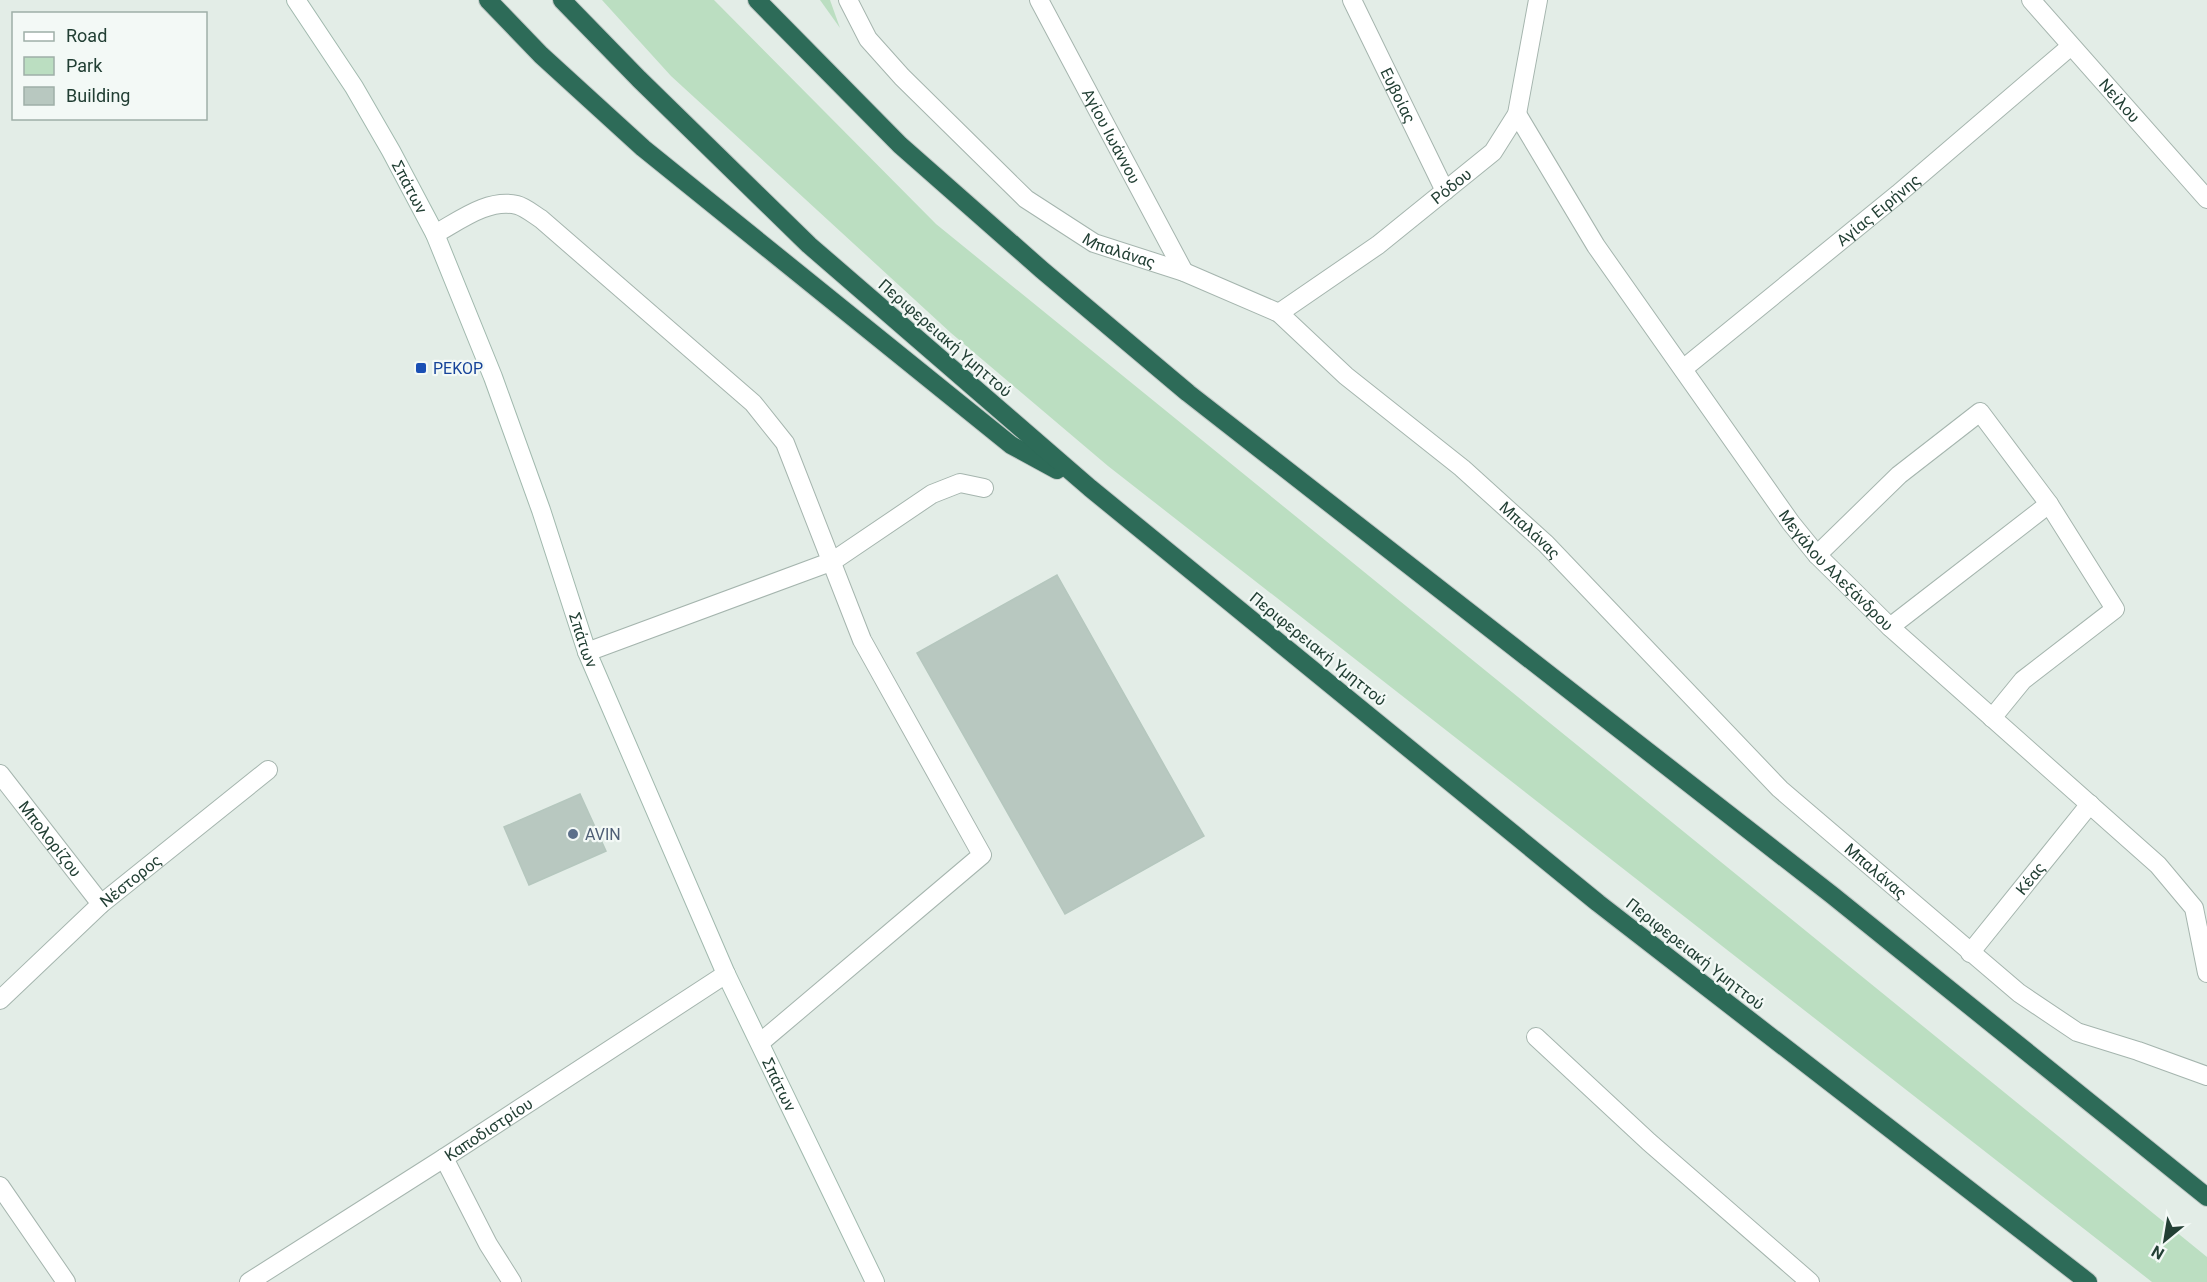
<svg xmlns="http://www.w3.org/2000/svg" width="2207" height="1282" viewBox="0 0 2207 1282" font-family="Roboto,sans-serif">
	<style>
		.green { fill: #bbdec1 }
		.building { fill: #b8c8c0; stroke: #b5c7be; stroke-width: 1.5 }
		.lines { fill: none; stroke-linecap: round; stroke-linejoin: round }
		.minor-casing { stroke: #a5b5ae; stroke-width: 20 }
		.tertiary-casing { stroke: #a5b5ae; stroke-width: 20 }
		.secondary-casing { stroke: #a1b9ae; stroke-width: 20 }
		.motorway-casing { stroke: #c1c9c6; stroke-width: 20 }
		.minor { stroke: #fff; stroke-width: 18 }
		.tertiary { stroke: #fff; stroke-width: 18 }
		.secondary { stroke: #fff; stroke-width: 18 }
		.motorway { stroke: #2d6b58; stroke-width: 18 }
		.transit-dot { fill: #1a4fb4; stroke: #f3f9f6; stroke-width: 2 }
		.service-dot { fill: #5c6f8a; stroke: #f3f9f6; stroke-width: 2 }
		.labels { text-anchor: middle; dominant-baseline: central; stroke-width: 4.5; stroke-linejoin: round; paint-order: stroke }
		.street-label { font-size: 16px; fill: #223f34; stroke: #f3f9f6 }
		.transit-label { font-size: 16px; fill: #164399; stroke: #f3f9f6; text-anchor: start }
		.service-label { font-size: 16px; fill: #4e5e75; stroke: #f3f9f6; text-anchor: start }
	</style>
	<rect width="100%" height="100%" fill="#e3ede7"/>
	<!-- green -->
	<g class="green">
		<path d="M602,0H714L936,224L2207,1257V1282H2152L1108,466L951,333L671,76Z"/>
		<path d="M820,0H830L840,28Z"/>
	</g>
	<!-- building -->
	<g class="building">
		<path d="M1057,575L1204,836L1065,914L917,653Z"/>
		<path d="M580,794L606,851L529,885L504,827Z"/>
	</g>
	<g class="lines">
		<defs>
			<g id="minor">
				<path id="s1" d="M1039,0L1184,272"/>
				<path id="s2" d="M1352,0L1445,191"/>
				<path id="s3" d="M2031,0L2207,199"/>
				<path id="s4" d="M1517,114L1596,246L1791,523L1817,555L1890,627L2158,865L2194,908L2207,973"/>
				<path d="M435,234C459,221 488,198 517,205C525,207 533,214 541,219L753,403L785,443L862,640L982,855L761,1042"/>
				<path id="s5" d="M1279,313L1378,245L1493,152L1517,114L1538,0"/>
				<path id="s6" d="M1683,369L1898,194L2071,46"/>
				<path d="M1817,555L1899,475L1980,412L2049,504L2115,609L2023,680L1992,718"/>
				<path d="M1890,627L2049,504"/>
				<path d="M587,652L833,561L932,494L960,483L984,488"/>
				<path id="s7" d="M0,774L101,904"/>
				<path id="s8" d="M1970,953L2090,804"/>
				<path id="s9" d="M0,1000L101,904L268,770"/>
				<path d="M1536,1037L1649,1142L1810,1282"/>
				<path d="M444,1158L488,1244L512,1282"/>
				<path d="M0,1186L66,1282"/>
				<path id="s10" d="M249,1282L444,1158L726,974"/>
			</g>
			<g id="tertiary">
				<path id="s11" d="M848,0L868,39L902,77L1026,199L1094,243L1184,272L1279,313L1346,376L1462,468L1546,544L1780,789L2019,993L2077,1032L2138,1051L2207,1076"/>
			</g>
			<g id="secondary">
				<path id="s12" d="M296,0L354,87L391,151L435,234L493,377L541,510L587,652L726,974L875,1282"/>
			</g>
			<g id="motorway">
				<path d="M488,0L541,55L643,148L1011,445L1057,470"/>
				<path d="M562,0L639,79L809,245L1090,488L1598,903L2088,1282"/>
				<path d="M757,0L900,145L1042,270L1188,393L1832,895L2207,1197"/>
			</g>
		</defs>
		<!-- minor casing -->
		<use href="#minor" class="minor-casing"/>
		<!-- tertiary casing -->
		<use href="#tertiary" class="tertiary-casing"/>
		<!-- secondary casing -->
		<use href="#secondary" class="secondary-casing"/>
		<!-- motorway casing -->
		<use href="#motorway" class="motorway-casing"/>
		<!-- minor -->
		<use href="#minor" class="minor"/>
		<!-- tertiary -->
		<use href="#tertiary" class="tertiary"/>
		<!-- secondary -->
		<use href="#secondary" class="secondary"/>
		<!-- motorway -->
		<use href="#motorway" class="motorway"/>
	</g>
	<!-- markers -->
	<rect class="transit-dot" x="415" y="362" width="12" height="12" rx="3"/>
	<circle class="service-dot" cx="573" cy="834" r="6"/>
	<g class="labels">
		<!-- street labels -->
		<g class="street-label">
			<text stroke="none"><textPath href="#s2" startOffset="106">Ευβοίας</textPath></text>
			<text stroke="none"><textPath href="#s3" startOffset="134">Νείλου</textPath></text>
			<text stroke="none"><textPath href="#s1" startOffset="154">Αγίου Ιωάννου</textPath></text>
			<text stroke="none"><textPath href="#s5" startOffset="214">Ρόδου</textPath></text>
			<text stroke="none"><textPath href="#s12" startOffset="219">Σπάτων</textPath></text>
			<text stroke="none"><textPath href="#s6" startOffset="252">Αγίας Ειρήνης</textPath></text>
			<text stroke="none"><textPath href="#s11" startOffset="376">Μπαλάνας</textPath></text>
			<text transform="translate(945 338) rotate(41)">Περιφερειακή Υμηττού</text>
			<text stroke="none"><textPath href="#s11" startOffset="880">Μπαλάνας</textPath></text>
			<text stroke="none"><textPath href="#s4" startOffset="558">Μεγάλου Αλεξάνδρου</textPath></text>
			<text stroke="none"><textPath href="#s12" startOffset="705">Σπάτων</textPath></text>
			<text transform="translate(1318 649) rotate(39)">Περιφερειακή Υμηττού</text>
			<text stroke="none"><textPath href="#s7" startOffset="82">Μπολορίζου</textPath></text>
			<text stroke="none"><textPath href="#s11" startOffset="1366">Μπαλάνας</textPath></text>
			<text stroke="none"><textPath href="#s8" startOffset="96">Κέας</textPath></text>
			<text stroke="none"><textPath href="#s9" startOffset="177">Νέστορος</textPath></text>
			<text transform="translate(1695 954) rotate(38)">Περιφερειακή Υμηττού</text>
			<text stroke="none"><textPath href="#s12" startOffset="1191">Σπάτων</textPath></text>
			<text stroke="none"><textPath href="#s10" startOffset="284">Καποδιστρίου</textPath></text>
		</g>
		<!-- transit labels -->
		<g class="transit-label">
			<text x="433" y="368">ΡΕΚΟΡ</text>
		</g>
		<!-- service labels -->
		<g class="service-label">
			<text x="585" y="834">AVIN</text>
		</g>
	</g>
	<!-- legend -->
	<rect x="12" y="12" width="195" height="108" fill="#f3f9f6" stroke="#9fafa8" stroke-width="1.5"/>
	<rect x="24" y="32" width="30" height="9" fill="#ffffff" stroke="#9fafa8" stroke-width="1.5"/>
	<text x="66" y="42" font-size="18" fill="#223f34">Road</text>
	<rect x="24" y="57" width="30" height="18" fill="#bbdec1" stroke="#9fafa8" stroke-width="1.5"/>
	<text x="66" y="72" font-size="18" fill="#223f34">Park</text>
	<rect x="24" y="87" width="30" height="18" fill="#b8c8c0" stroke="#9fafa8" stroke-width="1.5"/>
	<text x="66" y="102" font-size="18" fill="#223f34">Building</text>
	<!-- north arrow -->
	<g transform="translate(2165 1240) rotate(210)" stroke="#f3f9f6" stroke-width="4.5" paint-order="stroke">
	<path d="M0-4.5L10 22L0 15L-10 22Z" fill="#223f34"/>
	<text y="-9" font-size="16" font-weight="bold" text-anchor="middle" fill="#223f34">N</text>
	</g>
</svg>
